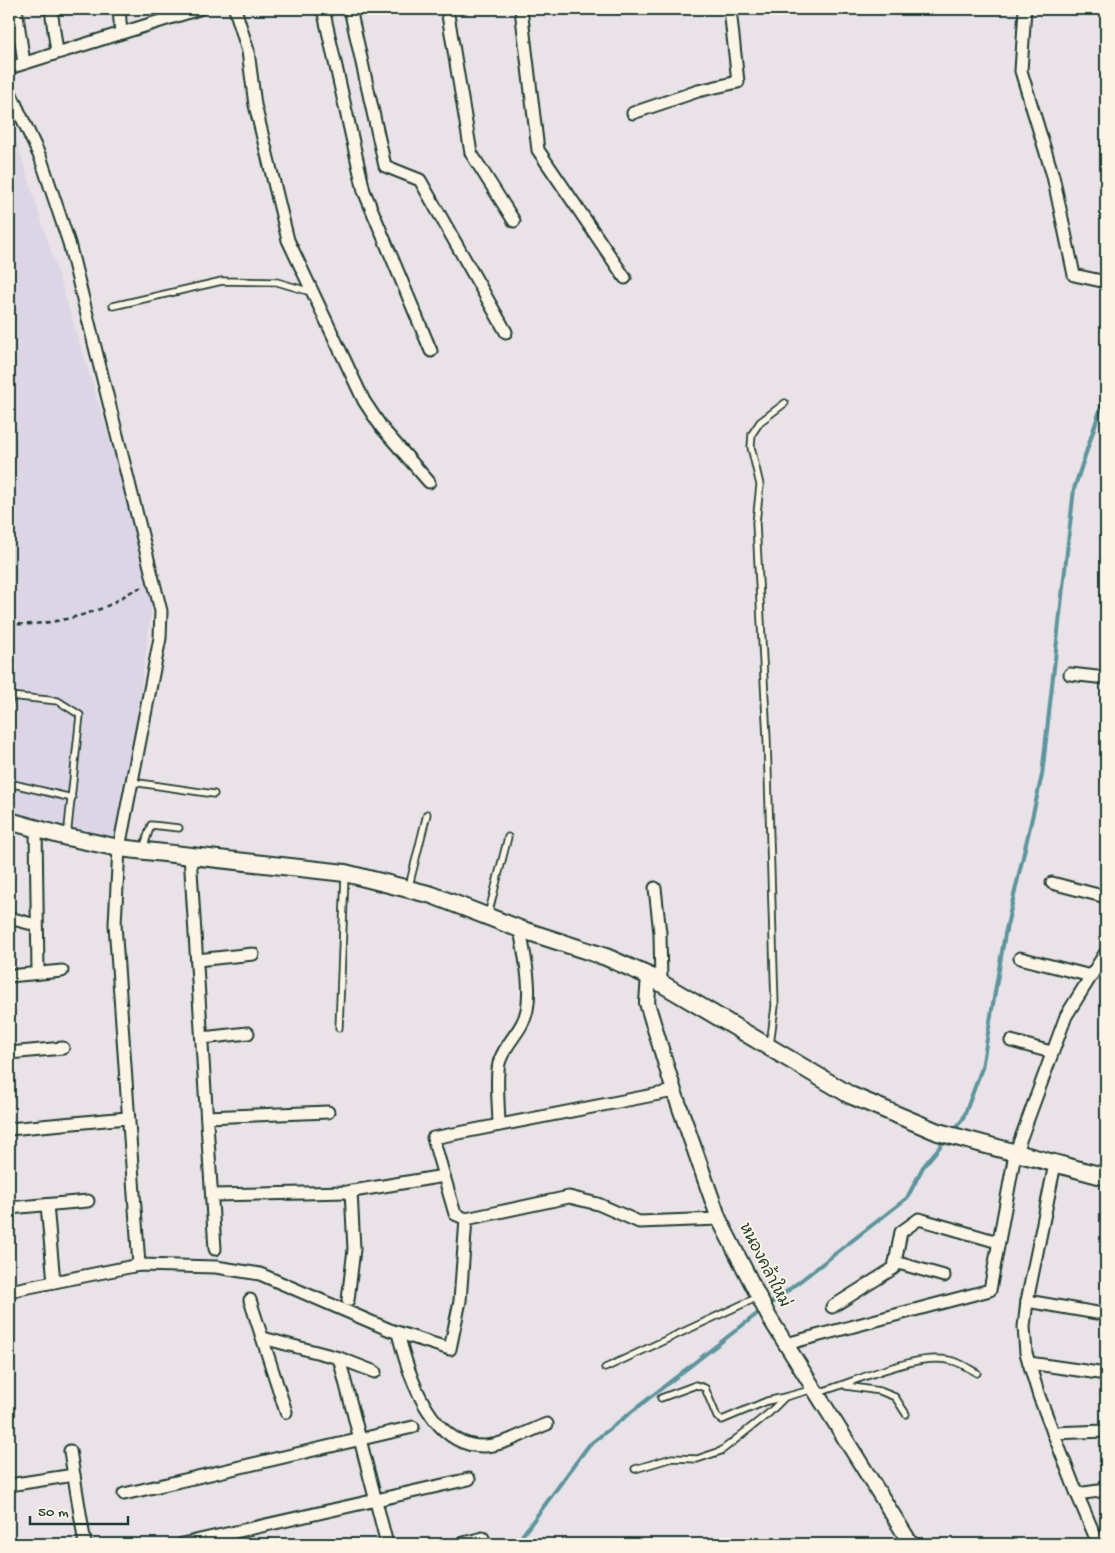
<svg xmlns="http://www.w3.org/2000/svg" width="1115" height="1553" viewBox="0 0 1115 1553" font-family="'Gochi Hand','Playpen Sans Thai',sans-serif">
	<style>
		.built { fill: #dcd5e6 }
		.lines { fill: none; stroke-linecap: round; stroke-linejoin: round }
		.stream { stroke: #5c959d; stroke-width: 4 }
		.service-casing { stroke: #1f3d34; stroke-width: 9 }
		.minor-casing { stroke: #1f3d34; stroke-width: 15 }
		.tertiary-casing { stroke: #1f3d34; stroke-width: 18 }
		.secondary-casing { stroke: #1f3d34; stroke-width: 20 }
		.path { stroke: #1f3d34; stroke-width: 2.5; stroke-dasharray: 5 4; stroke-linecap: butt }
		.service { stroke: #fcf5e5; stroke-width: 5.5 }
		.minor { stroke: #fcf5e5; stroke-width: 11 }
		.tertiary { stroke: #fcf5e5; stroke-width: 14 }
		.secondary { stroke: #fcf5e5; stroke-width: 16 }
		.labels { text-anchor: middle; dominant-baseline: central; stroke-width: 4; stroke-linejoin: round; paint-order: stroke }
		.street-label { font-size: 16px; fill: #1f3d34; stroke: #fcf5e5 }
	</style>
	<rect width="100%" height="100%" fill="#e9e2e6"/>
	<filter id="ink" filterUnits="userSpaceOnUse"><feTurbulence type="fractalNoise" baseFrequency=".02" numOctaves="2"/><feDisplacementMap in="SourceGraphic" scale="10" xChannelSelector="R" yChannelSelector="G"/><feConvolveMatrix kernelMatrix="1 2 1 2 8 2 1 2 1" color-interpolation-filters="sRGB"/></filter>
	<g filter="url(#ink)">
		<!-- built -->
		<path class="built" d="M9,117L155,584L119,848L9,817Z"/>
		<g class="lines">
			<!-- stream -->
			<g class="stream">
				<path d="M953,1131L963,1119L982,1068L1005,934L1042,775L1074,489L1106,392"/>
				<path d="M768,1306L907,1198L923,1167L947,1138"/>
				<path d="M516,1544L589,1445L762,1310"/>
			</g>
			<defs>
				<g id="service">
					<path d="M113,306L222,281L277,282L311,292"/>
					<path d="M9,702V696L58,701L80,715L67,837"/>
					<path d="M132,782L214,794"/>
					<path d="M9,783L72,798"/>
					<path d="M143,849L151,825L179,828"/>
					<path d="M409,886L427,814"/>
					<path d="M488,915L508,837"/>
					<path d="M339,1028L345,875"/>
					<path d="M770,1045L775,1006L767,739L756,523L760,485L751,447L752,434L760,422L785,403"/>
					<path d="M605,1368L758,1297"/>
					<path d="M846,1386L880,1391L895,1397L906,1414"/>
					<path d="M817,1393C854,1383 916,1351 953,1361C961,1363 970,1369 977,1373"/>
					<path d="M661,1398L696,1385L705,1388L717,1417L722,1420L767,1401L785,1397"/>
					<path d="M635,1469L672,1458L697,1459L721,1451L769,1413L785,1397L814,1389"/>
				</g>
				<g id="minor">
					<path d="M16,9L24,63"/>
					<path d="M51,9L57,52"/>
					<path d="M119,9L121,33"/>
					<path d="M235,9L248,51L255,105L288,240L364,401L382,428L429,482"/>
					<path d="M323,9L364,191L431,351"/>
					<path d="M350,9L385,166L420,180L506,332"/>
					<path d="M447,9L471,153L514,221"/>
					<path d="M521,9L538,150L625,278"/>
					<path d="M1025,9L1021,71L1053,176L1074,275L1106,282"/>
					<path d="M9,68L199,9"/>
					<path d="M9,90L41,159L69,243L161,611L160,638L119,848L115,924L139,1265"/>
					<path d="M633,113L698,91L738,82L730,9"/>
					<path d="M1070,674L1106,678"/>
					<path d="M36,828L38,973"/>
					<path d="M190,855L215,1249"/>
					<path d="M1052,883L1106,897"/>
					<path d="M655,888L660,933L661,983"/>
					<path d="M9,918L36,925"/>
					<path d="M1020,958L1091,976"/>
					<path d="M197,960L253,954"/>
					<path d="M9,976L62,971"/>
					<path d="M202,1038L248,1033"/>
					<path d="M1011,1041L1051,1052"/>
					<path d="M9,1053L63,1048"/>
					<path d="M674,1091L433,1138L455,1214L466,1219L569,1197L598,1204L639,1222L719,1219"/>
					<path d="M207,1117L328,1112"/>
					<path d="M499,1125C499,1111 495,1072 500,1060C507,1041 523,1030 527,1010C532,985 524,954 520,929"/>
					<path d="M9,1129L127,1118"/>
					<path d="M1055,1164L1027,1301L1024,1327L1026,1353L1039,1396L1077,1494L1095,1536L1105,1544"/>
					<path d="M212,1195L347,1192L444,1176"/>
					<path d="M47,1205L54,1282"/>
					<path d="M9,1208L88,1201"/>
					<path d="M895,1262L944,1276"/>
					<path d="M9,1291L139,1265L216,1267L260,1274L390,1330L450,1349L460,1301L466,1219"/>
					<path d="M250,1300L286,1412"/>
					<path d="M348,1300L354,1249L351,1191"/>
					<path d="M1027,1301L1097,1313"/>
					<path d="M832,1307L894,1268L901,1232L919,1219L998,1242"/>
					<path d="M398,1333C408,1374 431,1448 485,1446C505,1445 528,1431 547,1424"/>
					<path d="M263,1338L339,1358L375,1372"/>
					<path d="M786,1344L990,1290L1015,1154L1066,1016L1106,952"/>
					<path d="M339,1358L387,1544"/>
					<path d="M1029,1363L1099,1373"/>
					<path d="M1053,1433L1106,1431"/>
					<path d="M70,1451L85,1544"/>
					<path d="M9,1485L74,1475"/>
					<path d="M124,1494L413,1427"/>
					<path d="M1077,1494L1106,1490"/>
					<path d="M182,1544L469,1479"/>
					<path d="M460,1544L483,1538"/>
				</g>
				<path id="tertiary" d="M649,976L647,1003L674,1091L719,1219L769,1317L911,1544"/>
				<path id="secondary" d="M9,821L67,837L119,848L345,873L432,895L520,929L606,957L649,976L850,1095L938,1132L1106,1177"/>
			</defs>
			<!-- service casing -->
			<use href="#service" class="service-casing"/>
			<!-- minor casing -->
			<use href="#minor" class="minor-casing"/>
			<!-- tertiary casing -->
			<use href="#tertiary" class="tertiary-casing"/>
			<!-- secondary casing -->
			<use href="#secondary" class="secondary-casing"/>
			<!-- path -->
			<path class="path" d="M9,623C33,628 77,618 100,609C116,603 128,591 145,586"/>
			<!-- service -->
			<use href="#service" class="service"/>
			<!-- minor -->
			<use href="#minor" class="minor"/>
			<!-- tertiary -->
			<use href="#tertiary" class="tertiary"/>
			<!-- secondary -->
			<use href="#secondary" class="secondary"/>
		</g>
	</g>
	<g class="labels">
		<!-- street labels -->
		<g class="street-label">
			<text transform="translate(763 1266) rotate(63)">หนองคล้าใหม่</text>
		</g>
	</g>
	<!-- margin -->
	<rect width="1115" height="1553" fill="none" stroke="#fcf5e5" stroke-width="30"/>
	<rect x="15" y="15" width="1085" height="1523" fill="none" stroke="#1f3d34" stroke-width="2" filter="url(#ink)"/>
	<!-- scale -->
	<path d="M30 1516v8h98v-8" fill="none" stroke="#1f3d34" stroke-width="2.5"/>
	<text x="38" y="1516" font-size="15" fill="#1f3d34" stroke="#fcf5e5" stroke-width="4" paint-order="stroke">50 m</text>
</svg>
